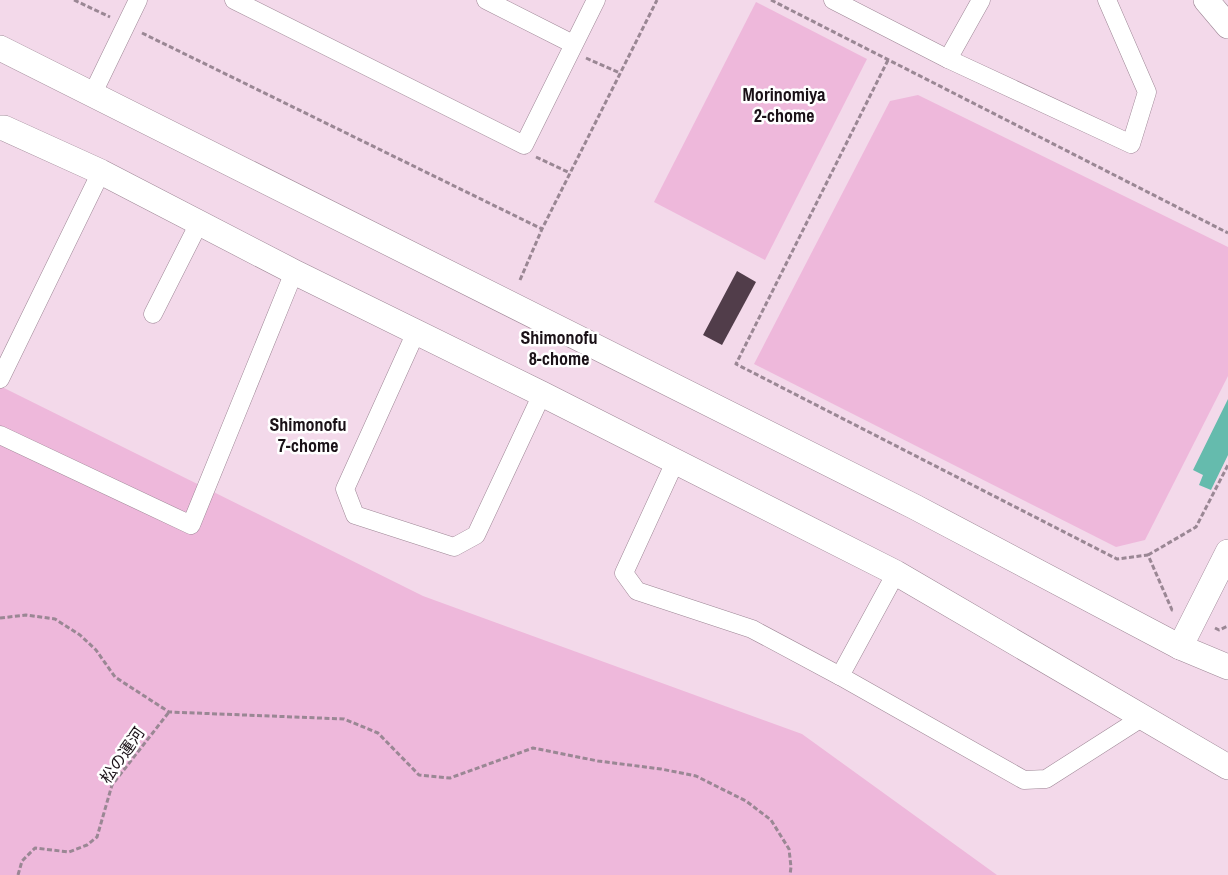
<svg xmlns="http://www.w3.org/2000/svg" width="1228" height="875" viewBox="0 0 1228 875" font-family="'Archivo Narrow','Noto Sans JP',sans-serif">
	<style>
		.green { fill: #eeb8db }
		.water { fill: #65bbad }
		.building { fill: #513d4a }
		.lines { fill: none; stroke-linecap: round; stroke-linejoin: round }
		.street-casing { stroke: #9d8695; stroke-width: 19 }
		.secondary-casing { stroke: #9d8695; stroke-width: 26 }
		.path { stroke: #9a8794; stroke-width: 3; stroke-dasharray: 5 2.5; stroke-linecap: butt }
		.street { stroke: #fff; stroke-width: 18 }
		.secondary { stroke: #fff; stroke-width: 25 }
		.labels { text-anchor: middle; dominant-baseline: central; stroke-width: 5; stroke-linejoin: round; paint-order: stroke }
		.street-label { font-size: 16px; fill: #1a1117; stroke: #fff }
		.neighbourhood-label { font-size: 18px; font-weight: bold; fill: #1a1117; stroke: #fff }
	</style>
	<rect width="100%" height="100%" fill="#f3d9ea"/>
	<!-- green -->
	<g class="green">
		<path d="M756,2L867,59L765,260L654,202Z"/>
		<path d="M918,95L1228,247V376L1145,540L1116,547L754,364L890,101Z"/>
		<path d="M0,386L423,596L802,734L997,875H0Z"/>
	</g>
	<!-- water -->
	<path class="water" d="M1228,399V455L1211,490L1199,485L1203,475L1193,470Z"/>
	<!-- building -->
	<path class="building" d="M737,271L756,282L722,345L703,335Z"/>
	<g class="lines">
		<defs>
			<g id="street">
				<path d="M234,0L524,145L596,0"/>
				<path d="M486,0L573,44"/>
				<path d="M833,0L948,59L1131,144L1147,92L1107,0"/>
				<path d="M948,59L981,0"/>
				<path d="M92,95L138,0"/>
				<path d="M153,314L199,223"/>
				<path d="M416,332L345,489L355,515L454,547L476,535L542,394"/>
				<path d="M0,379L101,172"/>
				<path d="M0,435L191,525L294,272"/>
				<path d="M675,462L624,573L637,591L752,629L840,676L1024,780L1046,779L1143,717"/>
				<path d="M840,676L896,573"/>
			</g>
			<g id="secondary">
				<path d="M1206,0L1228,26"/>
				<path d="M0,48L915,507L1180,647L1228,667"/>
				<path d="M0,128H4L101,172L294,272L542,394L896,573L1228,767"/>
				<path d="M1180,647L1228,552"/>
			</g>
		</defs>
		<!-- street casing -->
		<use href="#street" class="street-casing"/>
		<!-- secondary casing -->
		<use href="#secondary" class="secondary-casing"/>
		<!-- path -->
		<g class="path">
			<path d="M74,0L110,17"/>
			<path d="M771,0L1228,233"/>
			<path d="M142,33L542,229"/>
			<path d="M586,58L620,73"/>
			<path d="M888,60L736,364L1117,559L1148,555L1172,610L1175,611"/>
			<path d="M536,157L570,173"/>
			<path d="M520,280L542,229L657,0"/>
			<path d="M1148,555L1196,527L1228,465"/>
			<path d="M0,618L26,615L55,619L80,635L96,650L115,677L169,712L344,719L378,733L419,775L450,778L533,748L598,761L661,769L696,776L746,801L771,820L789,849L791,867L790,875"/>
			<path d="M1215,628L1219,630L1228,626"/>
			<path d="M18,875L22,861L35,848L69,852L87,845L97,837L112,785L169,712"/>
		</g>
		<!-- street -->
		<use href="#street" class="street"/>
		<!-- secondary -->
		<use href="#secondary" class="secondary"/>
	</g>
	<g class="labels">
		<!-- street labels -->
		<g class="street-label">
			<text transform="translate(122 755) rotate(-55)">松の運河</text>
		</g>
		<!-- neighbourhood labels -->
		<g class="neighbourhood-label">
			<text x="784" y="94">Morinomiya<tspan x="784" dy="21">2-chome</tspan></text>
			<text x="559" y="337">Shimonofu<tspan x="559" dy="21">8-chome</tspan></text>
			<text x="308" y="424">Shimonofu<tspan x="308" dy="21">7-chome</tspan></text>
		</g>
	</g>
</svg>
